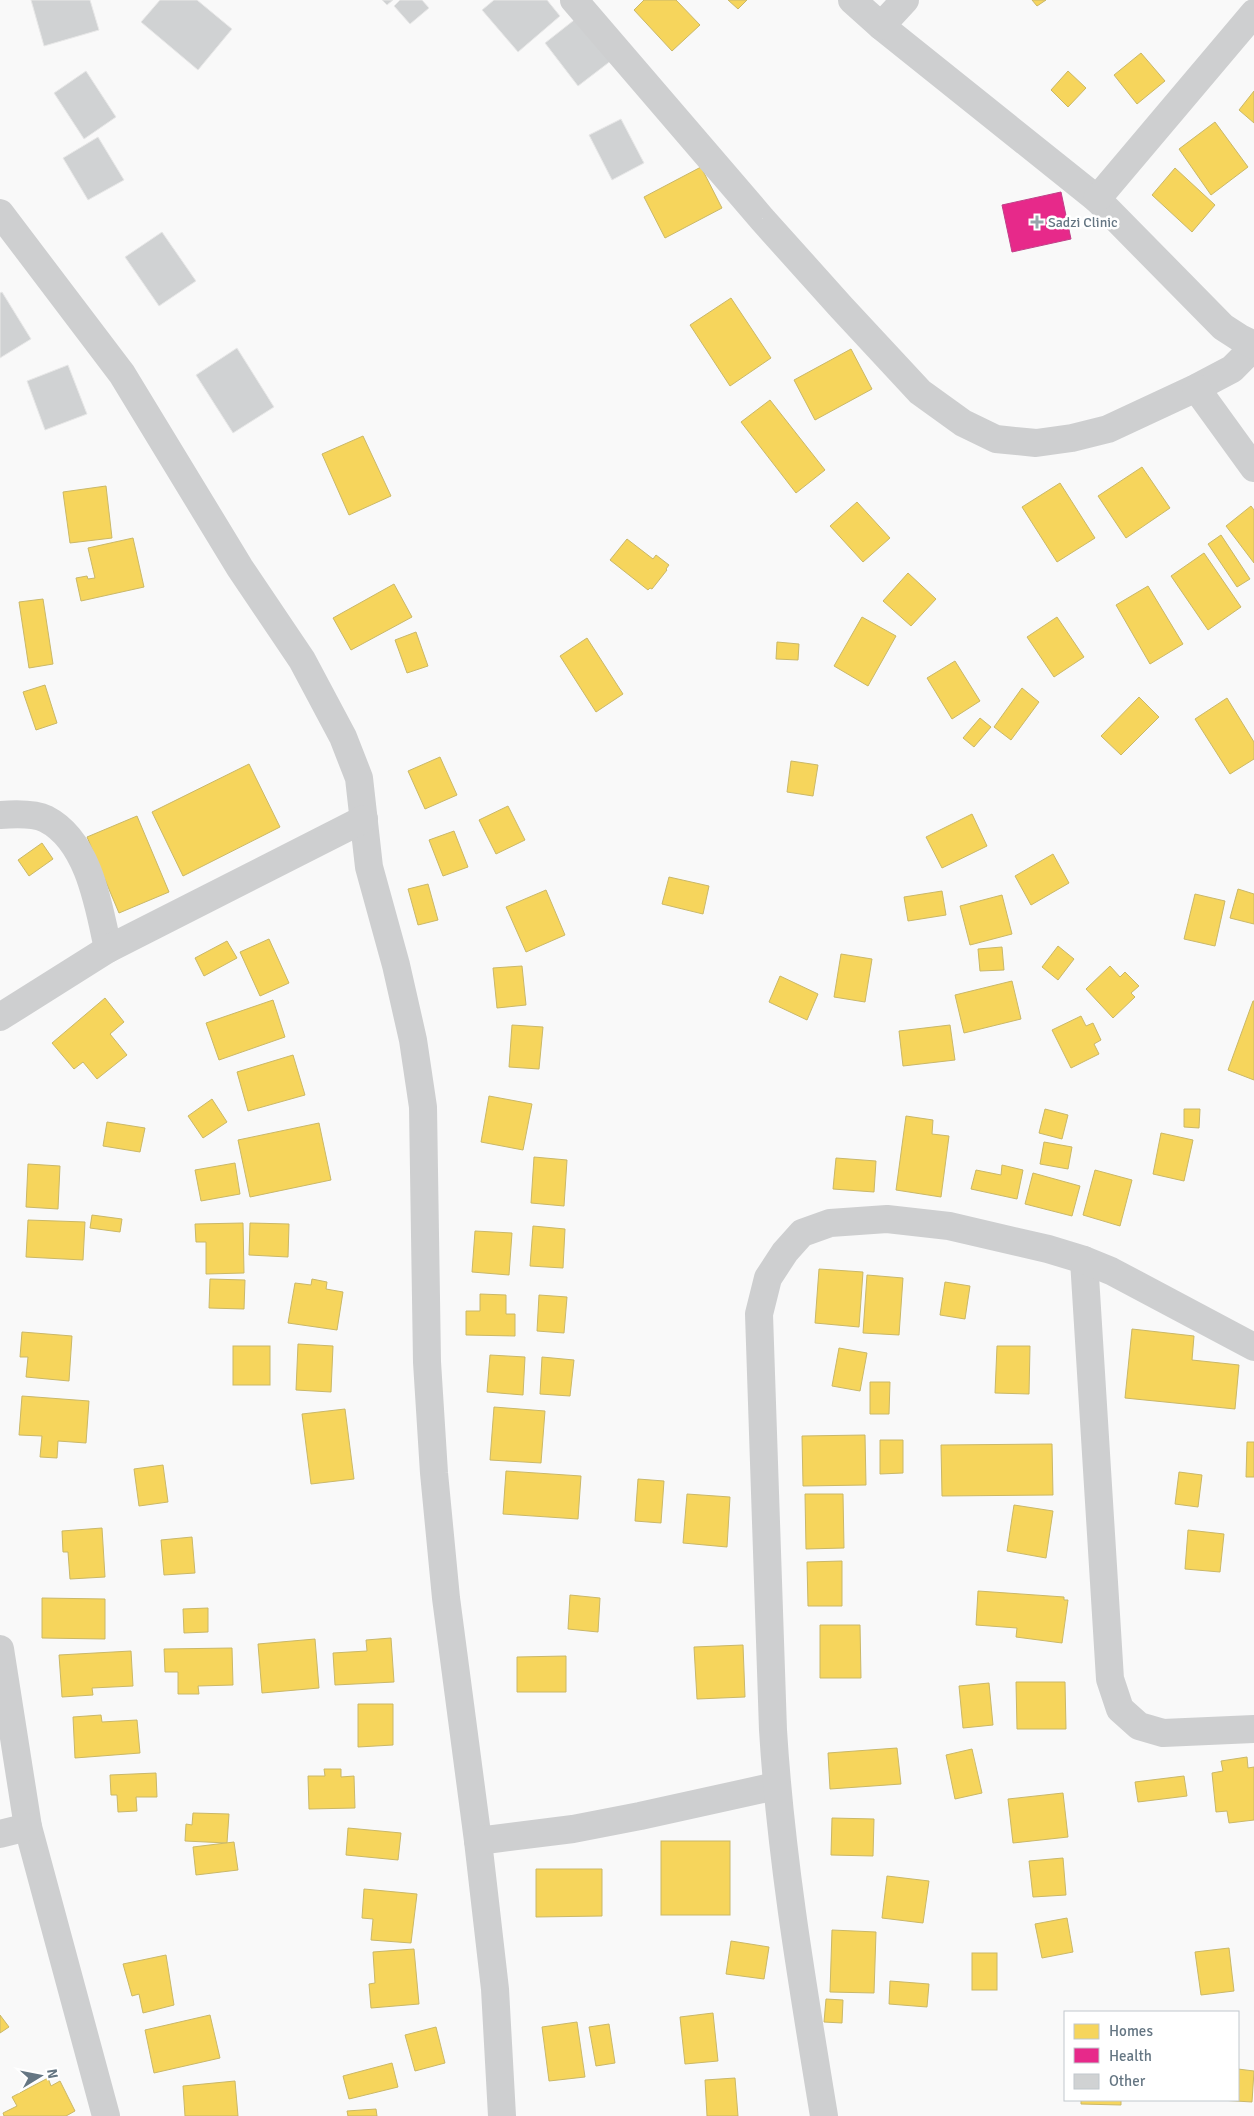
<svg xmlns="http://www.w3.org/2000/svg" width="1254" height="2116" viewBox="0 0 1254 2116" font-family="Signika,sans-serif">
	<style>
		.homes { fill: #f6d55c; stroke: #cab868 }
		.health { fill: #e7298a; stroke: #c04088 }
		.building { fill: #d0d2d3; stroke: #e8e8e8 }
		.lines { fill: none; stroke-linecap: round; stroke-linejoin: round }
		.minor { stroke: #cecfd0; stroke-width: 28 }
		.poi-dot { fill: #99a4ac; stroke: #fff; stroke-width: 2 }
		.labels { text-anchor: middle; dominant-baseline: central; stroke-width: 5; stroke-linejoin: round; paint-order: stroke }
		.poi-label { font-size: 14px; fill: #657683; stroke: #fff; text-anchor: start }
	</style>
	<rect width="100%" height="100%" fill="#f9f9f9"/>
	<!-- homes -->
	<g class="homes">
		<path d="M644,0H676L700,25L672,51L634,10Z"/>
		<path d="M728,0H747L738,9Z"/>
		<path d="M1032,0H1046L1037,6Z"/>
		<path d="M1141,53L1165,81L1137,104L1114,75Z"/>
		<path d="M1068,71L1086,88L1068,107L1051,90Z"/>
		<path d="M1254,91V123L1239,110Z"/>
		<path d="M1215,122L1248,167L1211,195L1179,149Z"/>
		<path d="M701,167L722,208L665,238L644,197Z"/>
		<path d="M1175,168L1215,205L1192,232L1152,195Z"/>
		<path d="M731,298L771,358L730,386L690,325Z"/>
		<path d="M851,349L872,389L815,420L794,380Z"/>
		<path d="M770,400L825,470L796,493L741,422Z"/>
		<path d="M363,436L391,496L349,515L322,454Z"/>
		<path d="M1142,467L1170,508L1126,538L1098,496Z"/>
		<path d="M1060,483L1095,538L1057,562L1022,507Z"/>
		<path d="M106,486L112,538L70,543L63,492Z"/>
		<path d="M857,502L890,538L863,562L830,526Z"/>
		<path d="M1251,506L1254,510V563L1226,526Z"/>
		<path d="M1221,535L1250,579L1237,587L1208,544Z"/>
		<path d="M133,538L144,587L81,601L76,578L87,576L88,579L95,578L88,548Z"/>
		<path d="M627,539L653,559L656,555L669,565L666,569L667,570L652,589L650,588L648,590L610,560Z"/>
		<path d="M1204,553L1241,607L1208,630L1171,576Z"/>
		<path d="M908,573L936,599L911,626L883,601Z"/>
		<path d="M394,584L412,617L351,650L333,618Z"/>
		<path d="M1148,586L1183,644L1150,664L1116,605Z"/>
		<path d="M43,599L53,664L29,668L19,602Z"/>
		<path d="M862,617L896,636L868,686L834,666Z"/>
		<path d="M1057,617L1084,657L1054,677L1027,637Z"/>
		<path d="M416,632L428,666L407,673L395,640Z"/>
		<path d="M587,638L623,694L596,712L560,656Z"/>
		<path d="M777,642L799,644L798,660L776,659Z"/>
		<path d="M955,661L980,701L952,719L927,678Z"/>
		<path d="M45,685L57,723L36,730L23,692Z"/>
		<path d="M1022,688L1039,702L1011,740L994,727Z"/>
		<path d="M1139,697L1159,717L1121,755L1101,736Z"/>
		<path d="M1227,698L1254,742V759L1230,774L1195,719Z"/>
		<path d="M980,718L991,727L974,747L963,738Z"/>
		<path d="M440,757L457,795L425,809L408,771Z"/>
		<path d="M791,761L818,765L813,796L787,792Z"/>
		<path d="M249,764L280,827L183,876L152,812Z"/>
		<path d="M508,806L525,840L496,854L479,820Z"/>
		<path d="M972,814L987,846L942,868L926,837Z"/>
		<path d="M137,816L169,892L119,913L87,837Z"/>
		<path d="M454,831L468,867L443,876L429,840Z"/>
		<path d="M42,843L53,859L29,876L18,860Z"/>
		<path d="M1053,854L1069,883L1031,905L1015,876Z"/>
		<path d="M669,877L709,886L703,914L662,904Z"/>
		<path d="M428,884L438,920L418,925L408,889Z"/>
		<path d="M1238,889L1254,894V924L1230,918Z"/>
		<path d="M546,890L565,935L526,952L506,907Z"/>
		<path d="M942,891L946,915L908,921L904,897Z"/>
		<path d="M1195,894L1225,901L1215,946L1184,939Z"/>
		<path d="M1002,895L1012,934L970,945L960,906Z"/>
		<path d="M269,939L289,983L260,996L240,952Z"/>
		<path d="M227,941L237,958L204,976L195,958Z"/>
		<path d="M1058,946L1074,959L1058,980L1042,967Z"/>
		<path d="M1002,947L1004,970L980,971L978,949Z"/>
		<path d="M841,954L872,959L865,1002L834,997Z"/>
		<path d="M522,966L526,1005L497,1008L493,968Z"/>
		<path d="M1110,966L1120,977L1125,972L1139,986L1131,993L1135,997L1113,1018L1086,989Z"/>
		<path d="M780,976L818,994L807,1020L769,1002Z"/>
		<path d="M1012,981L1021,1019L964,1033L955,995Z"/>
		<path d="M105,998L124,1022L110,1034L127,1055L97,1079L83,1062L74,1069L52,1043Z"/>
		<path d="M273,1000L285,1037L219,1060L206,1023Z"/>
		<path d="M1253,1001H1254V1080L1228,1070Z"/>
		<path d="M1081,1016L1086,1026L1093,1023L1101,1040L1094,1044L1099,1054L1071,1068L1052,1030Z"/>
		<path d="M512,1025L543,1027L539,1069L509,1067Z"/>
		<path d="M950,1025L955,1060L903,1066L899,1031Z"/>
		<path d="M293,1055L305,1095L248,1111L237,1072Z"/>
		<path d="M489,1096L532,1104L523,1150L481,1142Z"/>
		<path d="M212,1099L227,1122L203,1138L188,1116Z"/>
		<path d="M1045,1109L1068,1115L1062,1139L1039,1133Z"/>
		<path d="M1184,1109H1200L1199,1128L1184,1127Z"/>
		<path d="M906,1116L933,1120L932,1134L949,1136L941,1197L896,1190Z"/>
		<path d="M107,1122L145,1128L140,1152L103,1146Z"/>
		<path d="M319,1123L331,1180L250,1197L238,1140Z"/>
		<path d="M1161,1133L1193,1140L1184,1181L1153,1174Z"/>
		<path d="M1044,1142L1072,1147L1068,1169L1040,1164Z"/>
		<path d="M534,1157L567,1160L564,1206L531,1203Z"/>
		<path d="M836,1158L876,1161L874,1192L833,1189Z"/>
		<path d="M235,1163L240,1194L201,1201L195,1170Z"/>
		<path d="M28,1164L60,1166L58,1209L26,1207Z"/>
		<path d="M1002,1165L1023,1170L1017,1199L971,1189L976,1170L1001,1175Z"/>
		<path d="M1095,1170L1132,1180L1120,1226L1083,1215Z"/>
		<path d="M1033,1173L1080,1186L1072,1216L1025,1204Z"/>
		<path d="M92,1215L122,1219L120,1232L90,1228Z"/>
		<path d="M28,1220L85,1222L83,1260L26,1257Z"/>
		<path d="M243,1223L244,1273L206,1274V1242H196L195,1224Z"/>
		<path d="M250,1223L289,1224L288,1257L249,1255Z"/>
		<path d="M533,1226L565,1229L563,1268L530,1266Z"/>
		<path d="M475,1231L512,1233L509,1275L472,1272Z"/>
		<path d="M819,1269L863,1272L859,1327L815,1323Z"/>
		<path d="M867,1275L903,1278L899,1335L863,1333Z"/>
		<path d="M210,1279L245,1280L244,1309L209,1308Z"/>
		<path d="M312,1279L327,1282L326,1289L343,1292L337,1330L288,1323L295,1283L311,1285Z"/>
		<path d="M945,1282L970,1286L965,1319L940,1315Z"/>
		<path d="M480,1294L506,1295V1314H515V1336L466,1335V1311H480Z"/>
		<path d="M539,1295L567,1297L564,1333L537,1331Z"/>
		<path d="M1132,1329L1194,1336L1192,1360L1239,1365L1235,1409L1125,1398Z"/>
		<path d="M22,1332L72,1336L69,1381L26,1377L28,1357H20Z"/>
		<path d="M298,1344L333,1346L331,1392L296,1390Z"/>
		<rect x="233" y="1346" width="37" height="39"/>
		<path d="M997,1346H1030L1029,1394L995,1393Z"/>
		<path d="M839,1348L867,1353L860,1391L832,1386Z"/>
		<path d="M490,1355L525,1357L523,1395L487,1392Z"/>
		<path d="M542,1357L574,1360L570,1396L540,1394Z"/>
		<path d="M870,1382H890L889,1414H870Z"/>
		<path d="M22,1396L89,1401L86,1443L58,1441L57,1458L40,1457L42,1436L19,1435Z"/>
		<path d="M494,1407L545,1411L541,1463L490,1460Z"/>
		<path d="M345,1409L354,1479L311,1484L302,1414Z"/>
		<path d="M865,1435L866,1485L803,1486L802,1436Z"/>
		<path d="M880,1440H903V1473L880,1474Z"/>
		<path d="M1247,1442H1254V1477H1246Z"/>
		<path d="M1052,1444L1053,1495L942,1496L941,1445Z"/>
		<path d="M163,1465L168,1502L139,1506L134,1469Z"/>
		<path d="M506,1471L581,1476L578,1519L503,1514Z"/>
		<path d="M1179,1472L1202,1475L1198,1507L1175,1504Z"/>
		<path d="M638,1479L664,1481L661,1523L635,1521Z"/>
		<path d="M687,1494L730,1497L727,1547L683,1543Z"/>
		<path d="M805,1494H843L844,1548L806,1549Z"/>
		<path d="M1014,1505L1053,1511L1046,1558L1007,1551Z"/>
		<path d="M102,1528L105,1577L70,1579L68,1552H63L62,1531Z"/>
		<path d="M1188,1530L1224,1534L1220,1572L1185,1569Z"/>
		<path d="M192,1537L195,1573L164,1575L161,1540Z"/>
		<path d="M842,1561V1606H808L807,1562Z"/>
		<path d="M978,1591L1064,1597V1600H1068L1062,1643L1016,1637L1017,1628L976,1625Z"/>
		<path d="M570,1595L600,1598L598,1632L568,1629Z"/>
		<path d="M42,1598L105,1599V1639L42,1638Z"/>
		<path d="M208,1608V1632L184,1633L183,1609Z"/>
		<path d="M820,1625H860L861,1678H820Z"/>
		<path d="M391,1638L394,1682L335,1685L333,1653L367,1651L366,1640Z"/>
		<path d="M315,1639L319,1688L262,1693L258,1644Z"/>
		<path d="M743,1645L745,1697L697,1699L694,1647Z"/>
		<path d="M232,1648L233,1685L198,1686L199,1694H178V1672H165L164,1649Z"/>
		<path d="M131,1651L133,1686L92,1688L93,1695L62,1697L59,1655Z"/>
		<path d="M566,1656V1692H517V1657Z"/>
		<path d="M1016,1682H1065L1066,1729H1017Z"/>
		<path d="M989,1683L993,1725L963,1728L959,1686Z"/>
		<path d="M358,1704H393V1745L358,1747Z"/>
		<path d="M101,1715L102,1722L137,1720L140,1753L75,1758L73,1717Z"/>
		<path d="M897,1748L901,1784L830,1789L828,1753Z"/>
		<path d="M972,1749L982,1793L955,1799L946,1755Z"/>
		<path d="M1247,1757L1248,1768L1254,1767V1820L1229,1823L1227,1811L1216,1812L1212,1773L1223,1771L1221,1761Z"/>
		<path d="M324,1769H341V1777L354,1776L355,1808L309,1809L308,1776H325Z"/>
		<path d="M156,1773L157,1797H136L137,1811L118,1812L117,1795H111L110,1775Z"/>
		<path d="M1184,1776L1187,1796L1138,1802L1135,1782Z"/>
		<path d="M1063,1793L1068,1837L1013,1843L1008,1799Z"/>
		<path d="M193,1813L229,1814L227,1843L185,1841L186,1824L192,1825Z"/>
		<path d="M832,1818L874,1819L873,1856L831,1855Z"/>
		<path d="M348,1828L401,1833L398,1860L346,1855Z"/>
		<rect x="661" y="1841" width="69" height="74"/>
		<path d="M234,1842L238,1870L196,1875L193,1847Z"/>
		<path d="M1063,1858L1066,1895L1033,1897L1029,1861Z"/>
		<path d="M536,1869H602V1916L536,1917Z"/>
		<path d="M887,1876L929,1881L923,1923L882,1918Z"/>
		<path d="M364,1889L417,1894L411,1943L371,1940L373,1919L362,1918Z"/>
		<path d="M1067,1918L1073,1952L1042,1958L1035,1924Z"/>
		<path d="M832,1930L876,1932L874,1993L830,1992Z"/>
		<path d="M731,1941L769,1947L764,1979L726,1974Z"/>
		<path d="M1229,1948L1234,1991L1201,1995L1195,1952Z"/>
		<path d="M414,1949L419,2004L371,2008L369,1984L375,1983L373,1952Z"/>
		<rect x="972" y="1953" width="25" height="37"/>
		<path d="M166,1955L174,2005L143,2013L139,1994L132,1996L123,1964Z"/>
		<path d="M890,1981L929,1984L927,2007L889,2004Z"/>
		<path d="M826,1999L843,2000L842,2023L824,2022Z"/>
		<path d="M713,2013L718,2061L685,2064L680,2017Z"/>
		<path d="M0,2015L9,2027L0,2033Z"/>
		<path d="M210,2015L220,2058L154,2073L145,2030Z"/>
		<path d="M577,2022L585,2077L549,2081L542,2027Z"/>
		<path d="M609,2024L615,2063L596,2066L589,2027Z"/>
		<path d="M436,2027L445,2063L415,2071L405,2035Z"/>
		<path d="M392,2063L398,2087L349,2099L343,2076Z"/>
		<path d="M1238,2069L1254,2071L1252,2102L1220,2100H1238Z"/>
		<path d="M48,2078L51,2086L60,2081L75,2111L66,2116H4L3,2113L17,2106L12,2097Z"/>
		<path d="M735,2078L738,2116H707L705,2080Z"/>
		<path d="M235,2081L238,2116H185L183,2086Z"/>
		<path d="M1081,2100H1121V2105L1081,2104Z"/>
		<path d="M376,2109L377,2116H348L347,2111Z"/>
	</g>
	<!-- health -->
	<path class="health" d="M1061,192L1071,239L1012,252L1002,205Z"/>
	<!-- building -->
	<g class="building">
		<path d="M31,0H90L99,30L44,46Z"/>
		<path d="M160,0H197L232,29L198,70L141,22Z"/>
		<path d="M382,0H393L387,5Z"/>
		<path d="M400,0H422L429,8L410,24L394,6Z"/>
		<path d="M494,0H547L560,16L518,52L482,10Z"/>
		<path d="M578,17L612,60L578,86L545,43Z"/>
		<path d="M86,71L116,117L84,139L54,93Z"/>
		<path d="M621,119L644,163L612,180L589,135Z"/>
		<path d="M98,137L124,180L88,200L63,158Z"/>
		<path d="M162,232L196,281L159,306L125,257Z"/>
		<path d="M2,292L31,339L0,358V293Z"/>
		<path d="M237,348L274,407L233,433L196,375Z"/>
		<path d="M68,365L87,414L45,430L27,381Z"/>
	</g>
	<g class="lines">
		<!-- minor -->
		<g class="minor">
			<path d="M574,0L762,219L841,307L920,392L963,423L996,439L1036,443L1072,438L1108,429L1196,388L1232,369L1254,347"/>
			<path d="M852,0L881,26L1097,199L1223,327L1240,338L1254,345"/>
			<path d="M881,26L905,0"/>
			<path d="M1097,199L1254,13"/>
			<path d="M0,213L122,374L240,568L302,660L343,737L359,778L369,867L396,965L413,1040L423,1107L427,1362L434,1473L446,1598L478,1841L495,1989L502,2116"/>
			<path d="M1196,388L1254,468"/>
			<path d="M0,815C13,814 34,813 46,819C89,841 99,907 108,949"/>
			<path d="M0,1017L108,949L364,819"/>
			<path d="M1084,1260L1110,1679L1120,1709L1139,1726L1163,1733L1254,1729"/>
			<path d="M0,1649L28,1827L106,2116"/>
			<path d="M0,1834L28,1827"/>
			<path d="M478,1841L573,1829L640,1816L776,1786"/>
			<path d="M824,2116C803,1988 781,1860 773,1730L759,1314L768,1278L785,1252L802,1233L830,1223L887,1219L949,1226L1048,1249L1084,1260L1111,1271L1254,1347"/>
		</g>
	</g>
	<!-- markers -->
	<path class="poi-dot" d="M1034.5 214.5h5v5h5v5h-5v5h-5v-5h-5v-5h5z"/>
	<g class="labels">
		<!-- poi labels -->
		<g class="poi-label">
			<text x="1048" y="222">Sadzi Clinic</text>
		</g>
	</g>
	<!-- legend -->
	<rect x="1064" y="2011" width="175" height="90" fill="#ffffff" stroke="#c1c8cd"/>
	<rect x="1074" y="2024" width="25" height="15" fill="#f6d55c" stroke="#c1c8cd"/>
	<text x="1109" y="2036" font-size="15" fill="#657683">Homes</text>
	<rect x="1074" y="2048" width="25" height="15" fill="#e7298a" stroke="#c1c8cd"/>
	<text x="1109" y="2061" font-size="15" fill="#657683">Health</text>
	<rect x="1074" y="2074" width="25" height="15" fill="#d0d2d3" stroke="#c1c8cd"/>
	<text x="1109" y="2086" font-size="15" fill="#657683">Other</text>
	<!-- north arrow -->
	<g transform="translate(40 2076) rotate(80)" stroke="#ffffff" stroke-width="4" paint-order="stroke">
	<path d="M0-4L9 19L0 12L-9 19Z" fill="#657683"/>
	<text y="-8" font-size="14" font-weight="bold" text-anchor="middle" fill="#657683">N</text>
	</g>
</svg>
